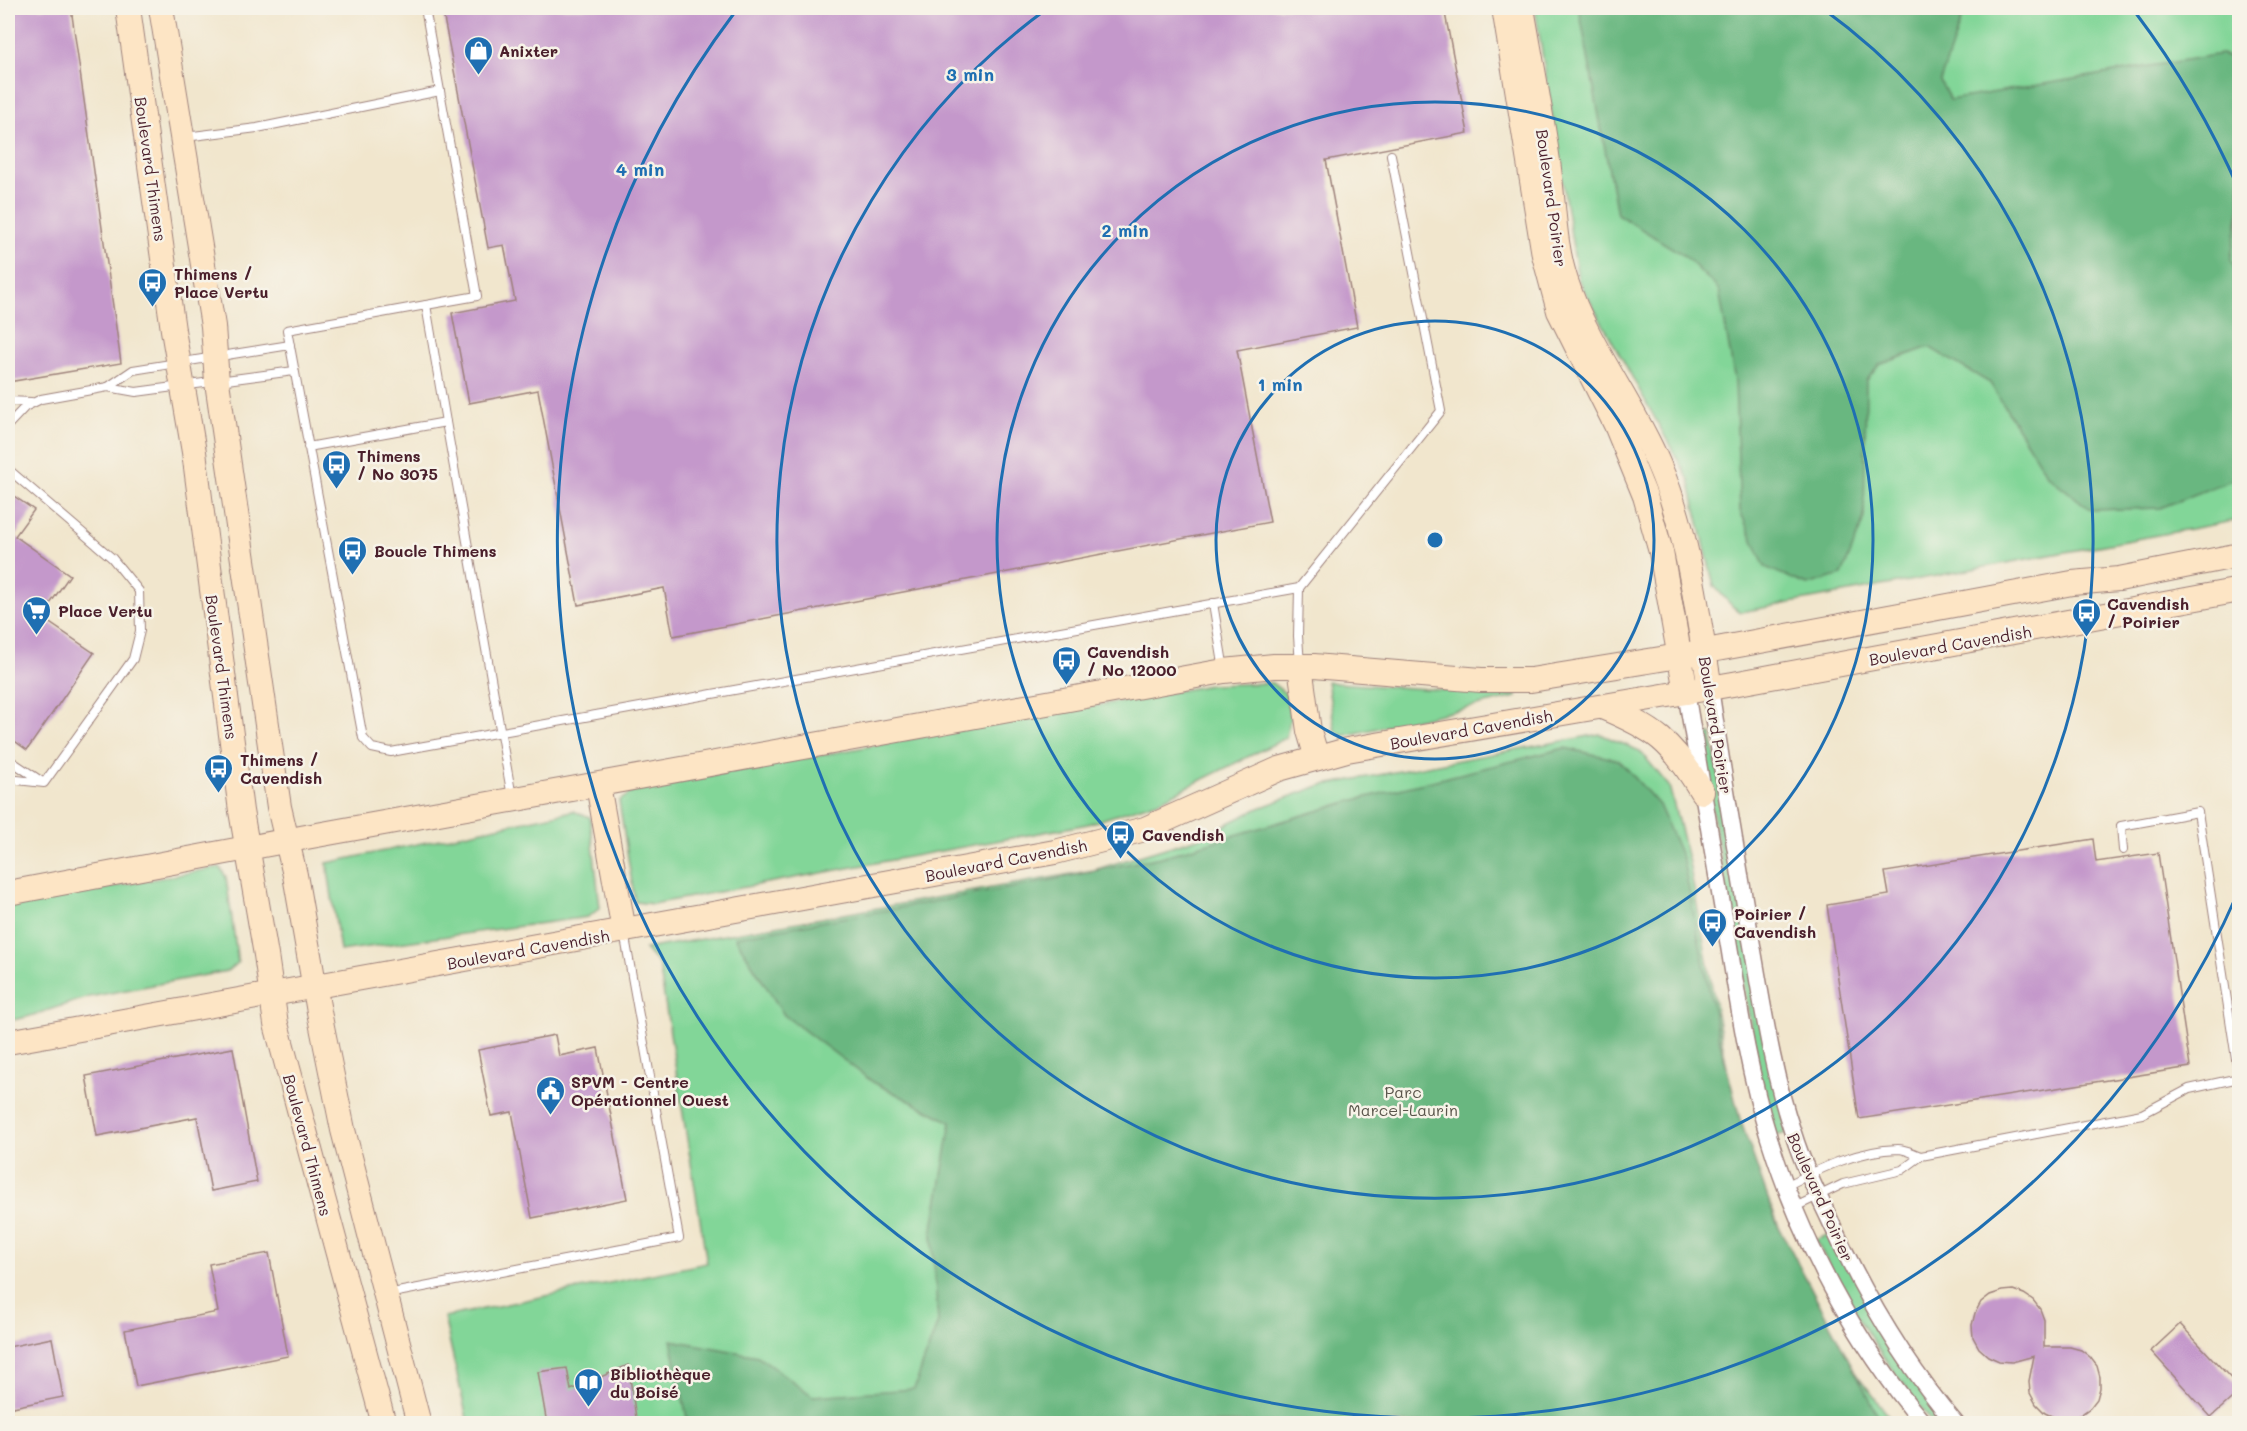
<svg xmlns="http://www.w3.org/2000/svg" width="2247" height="1431" viewBox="0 0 2247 1431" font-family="Mali,sans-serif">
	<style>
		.green { fill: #82d698; stroke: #667a62; stroke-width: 1.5 }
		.forest { fill: #69b780; stroke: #5a6b56; stroke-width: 1.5 }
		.building { fill: #c498cb }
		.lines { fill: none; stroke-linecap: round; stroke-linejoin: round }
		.lane-casing { stroke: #9e827c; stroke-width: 10 }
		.street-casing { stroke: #9e827c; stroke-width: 19 }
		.secondary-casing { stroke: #9e827c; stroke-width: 26 }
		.lane { stroke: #fff; stroke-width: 8 }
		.street { stroke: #fff; stroke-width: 16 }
		.secondary { stroke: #fde5c5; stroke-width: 24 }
		.ring { fill: none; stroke: #1f6fb2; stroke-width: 3 }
		.labels { text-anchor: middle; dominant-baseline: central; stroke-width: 5; stroke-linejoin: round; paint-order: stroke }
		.poi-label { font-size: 16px; font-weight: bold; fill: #4a1f2b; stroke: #f7f3e8; text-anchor: start }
		.street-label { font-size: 16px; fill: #4a1f2b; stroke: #f7f3e8 }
		.park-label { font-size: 16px; fill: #5b564c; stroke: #f7f3e8 }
		.centre { fill: #1f6fb2; stroke: #f7f3e8; stroke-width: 3 }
		.ring-label { font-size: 18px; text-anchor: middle; font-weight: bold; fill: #1f6fb2; stroke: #f7f3e8; stroke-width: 5; stroke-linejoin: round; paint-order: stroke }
	</style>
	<rect width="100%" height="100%" fill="#f7f3e8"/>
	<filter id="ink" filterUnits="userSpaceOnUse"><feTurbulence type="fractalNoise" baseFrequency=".0167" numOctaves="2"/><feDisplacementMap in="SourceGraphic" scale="12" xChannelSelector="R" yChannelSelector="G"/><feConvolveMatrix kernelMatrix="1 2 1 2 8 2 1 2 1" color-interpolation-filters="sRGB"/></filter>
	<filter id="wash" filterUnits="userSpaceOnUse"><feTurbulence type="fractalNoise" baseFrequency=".008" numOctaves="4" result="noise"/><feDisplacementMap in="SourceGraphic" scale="24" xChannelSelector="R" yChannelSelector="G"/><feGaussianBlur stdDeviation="1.35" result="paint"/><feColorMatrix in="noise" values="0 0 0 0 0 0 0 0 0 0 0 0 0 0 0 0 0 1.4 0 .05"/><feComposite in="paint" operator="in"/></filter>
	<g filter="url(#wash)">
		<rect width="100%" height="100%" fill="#f1e6cd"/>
		<!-- green -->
		<g class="green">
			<path d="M1535,8H2239V520L1741,612L1733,607L1714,586L1689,480L1578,279Z"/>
			<path d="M1327,681L1336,683L1517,695V697L1343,736L1335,731Z"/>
			<path d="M1272,683L1286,694L1290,719L1286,738L1159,801L1088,824L653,904L635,902L619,801L638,788L1210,685Z"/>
			<path d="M1600,734L1640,751L1669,786L1689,863L1737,1122L1782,1234L1843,1356L1894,1423H468L444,1317L707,1263L659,965L645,949L1094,870L1201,837L1259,808L1319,786Z"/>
			<path d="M1711,734L1787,1133L1775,1136L1762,1088L1699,737Z"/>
			<path d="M573,811L590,817L600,908L588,917L340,951L327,863Z"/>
			<path d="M220,867L226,877L238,963L227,971L89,997L27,1017L8,1021V906Z"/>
			<path d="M1830,1234L1949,1423H1932L1883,1357L1846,1299L1816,1240Z"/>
		</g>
		<!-- forest -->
		<g class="forest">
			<path d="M1579,8H1965L1940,81L1950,100L2221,54L2239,61L2240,206L2231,259L2240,283L2239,477L2160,508L2091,510L2047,475L1990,383L1929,347L1879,365L1866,381L1864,519L1842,575L1807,585L1765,567L1740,511L1735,381L1719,290L1685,256L1617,214Z"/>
			<path d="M1565,748L1619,760L1659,805L1683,860L1719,1038L1740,1119L1776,1221L1882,1423H688L671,1340L758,1356L813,1396L914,1389L938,1322L932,1234L951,1122L873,1082L784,1015L735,937L1027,885L1161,857L1351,801Z"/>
		</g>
		<g id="blocks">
			<!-- building -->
			<g class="building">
				<path d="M8,8H71L121,363L8,382Z"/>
				<path d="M442,8H1444L1468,133L1326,160L1357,327L1237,350L1270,522L673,636L664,588L578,605L538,390L469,403L452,313L515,301L504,245L488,248Z"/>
				<path d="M8,492L34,510L15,536L70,575L41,617L94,653L27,750L8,736Z"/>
				<path d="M2093,839L2096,862L2158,853L2190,1067L1859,1119L1827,905L1889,895L1885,872Z"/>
				<path d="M555,1035L559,1056L598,1048L627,1199L532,1218L512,1112L491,1116L478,1050Z"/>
				<path d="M233,1048L257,1182L211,1191L197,1117L97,1136L86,1076Z"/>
				<path d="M269,1253L288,1356L136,1386L125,1330L218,1312L209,1264Z"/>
				<path d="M2013,1290L2024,1294L2033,1300L2040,1309L2044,1320V1347H2070L2081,1350L2090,1357L2097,1366L2100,1377V1388L2097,1399L2090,1408L2080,1415L2068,1419L2056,1418L2045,1413L2036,1404L2030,1393L2029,1381L2034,1356L2012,1362L1999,1361L1988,1356L1979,1348L1973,1337L1972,1325L1975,1313L1981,1302L1990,1295L2002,1291Z"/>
				<path d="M2180,1324L2240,1388V1391L2211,1417L2151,1351Z"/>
				<path d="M52,1338L63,1397L8,1408V1347Z"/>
				<path d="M628,1365L637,1424H547L538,1372L567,1368L571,1390Z"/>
			</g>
		</g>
	</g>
	<g filter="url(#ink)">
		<use href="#blocks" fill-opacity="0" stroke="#9e827c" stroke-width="1.5"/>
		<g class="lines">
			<defs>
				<g id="lane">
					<path d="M425,8L477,296L426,305"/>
					<path d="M185,137L257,128L440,91"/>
					<path d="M108,387L133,370L290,345"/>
					<path d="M8,401L31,402"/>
					<path d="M446,422L512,797"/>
					<path d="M8,425L25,407L41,399L108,387L136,392L294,371"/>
					<path d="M308,447L446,422L426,305L287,330L363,738L372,748L391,752L1299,588L1441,411L1391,155"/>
					<path d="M8,469L112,558L139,591L140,631L133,659L44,783L8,779"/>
					<path d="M1299,588L1298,636L1300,665"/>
					<path d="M1213,603L1224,670"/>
					<path d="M8,759L41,781"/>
					<path d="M1921,1156L2142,1114L2189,1089L2239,1078L2198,812L2121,826L2123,850"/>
					<path d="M1786,1186C1821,1168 1858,1150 1898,1149C1906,1149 1914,1154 1921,1156L1902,1170L1843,1184L1795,1207"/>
					<path d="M387,1294L679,1238L624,932"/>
				</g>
				<g id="street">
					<path d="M1710,688C1722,770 1736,852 1750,934C1762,1000 1771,1069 1793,1133C1802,1162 1815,1189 1828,1216C1862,1291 1902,1361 1956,1424"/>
					<path d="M1686,692C1701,778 1715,865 1730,952C1740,1014 1750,1077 1769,1138C1801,1241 1854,1341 1924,1424"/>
				</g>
				<g id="secondary">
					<path d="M128,8L173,330L194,452L241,811L266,955L276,1024L384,1424"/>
					<path d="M161,8L213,326L217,382L279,807L295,875L319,1012L343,1130L419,1424"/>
					<path d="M1504,8L1544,255L1559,311L1616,425L1645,496L1661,552L1686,692"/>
					<path d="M1522,8C1531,61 1542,115 1549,169C1554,206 1554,245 1566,281C1587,346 1631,400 1658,463C1689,533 1697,612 1710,688"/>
					<path d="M1300,666L1309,731L1317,758"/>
					<path d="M1602,707C1655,729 1672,741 1702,792"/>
					<path d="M598,785L624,931"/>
					<path d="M8,893L306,837L1224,671L1274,666H1314L1481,680H1531L1679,656L2072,583L2119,579L2240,555"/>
					<path d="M8,1042L1055,852L1145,829L1279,769L1347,750L1733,684L2240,590"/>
				</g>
			</defs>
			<!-- lane casing -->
			<use href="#lane" class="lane-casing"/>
			<!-- street casing -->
			<use href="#street" class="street-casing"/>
			<!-- secondary casing -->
			<use href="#secondary" class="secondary-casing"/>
			<!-- lane -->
			<use href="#lane" class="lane"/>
			<!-- street -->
			<use href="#street" class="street"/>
			<!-- secondary -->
			<use href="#secondary" class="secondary"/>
		</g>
	</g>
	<!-- distance rings -->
	<g class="ring">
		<circle cx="1435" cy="540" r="219"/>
		<circle cx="1435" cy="540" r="438"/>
		<path d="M1822 8A658 658 0 1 1 1048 8"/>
		<path d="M2239 890A877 877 0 1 1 735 12M2135 12A877 877 0 0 1 2239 190"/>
	</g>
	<!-- icons -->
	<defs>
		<symbol id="shop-pin" viewBox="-11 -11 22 30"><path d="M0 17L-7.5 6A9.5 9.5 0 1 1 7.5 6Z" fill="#1f6fb2" stroke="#f7f3e8"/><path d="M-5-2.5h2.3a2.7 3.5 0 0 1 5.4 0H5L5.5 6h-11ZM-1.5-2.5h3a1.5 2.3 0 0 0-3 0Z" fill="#fff"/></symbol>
		<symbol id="bus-pin" viewBox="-11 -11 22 30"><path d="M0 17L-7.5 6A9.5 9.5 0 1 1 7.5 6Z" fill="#1f6fb2" stroke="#f7f3e8"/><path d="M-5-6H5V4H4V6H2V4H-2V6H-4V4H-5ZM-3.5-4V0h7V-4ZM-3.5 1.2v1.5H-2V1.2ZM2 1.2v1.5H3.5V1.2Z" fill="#fff"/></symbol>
		<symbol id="supermarket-pin" viewBox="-11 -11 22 30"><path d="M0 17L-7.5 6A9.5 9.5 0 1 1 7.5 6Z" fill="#1f6fb2" stroke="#f7f3e8"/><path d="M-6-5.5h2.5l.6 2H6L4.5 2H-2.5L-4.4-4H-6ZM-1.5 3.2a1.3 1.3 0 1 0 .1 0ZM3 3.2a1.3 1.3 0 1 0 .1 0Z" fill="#fff"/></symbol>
		<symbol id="civic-pin" viewBox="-11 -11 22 30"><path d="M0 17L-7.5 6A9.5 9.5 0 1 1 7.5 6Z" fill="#1f6fb2" stroke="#f7f3e8"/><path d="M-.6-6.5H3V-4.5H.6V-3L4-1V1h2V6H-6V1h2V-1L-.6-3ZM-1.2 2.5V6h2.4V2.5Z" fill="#fff"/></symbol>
		<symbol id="library-pin" viewBox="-11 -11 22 30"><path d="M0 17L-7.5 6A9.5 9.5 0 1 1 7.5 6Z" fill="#1f6fb2" stroke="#f7f3e8"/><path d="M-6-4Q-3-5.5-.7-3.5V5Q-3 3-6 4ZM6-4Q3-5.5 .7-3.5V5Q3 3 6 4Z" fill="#fff"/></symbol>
	</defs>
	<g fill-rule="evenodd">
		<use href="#shop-pin" x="462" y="34" width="33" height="45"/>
		<use href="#bus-pin" x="136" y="266" width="33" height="45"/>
		<use href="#bus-pin" x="320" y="448" width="33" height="45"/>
		<use href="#bus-pin" x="336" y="534" width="33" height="45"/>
		<use href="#supermarket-pin" x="20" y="594" width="33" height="45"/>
		<use href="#bus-pin" x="2070" y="596" width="33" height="45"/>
		<use href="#bus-pin" x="1050" y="644" width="33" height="45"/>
		<use href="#bus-pin" x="202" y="752" width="33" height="45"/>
		<use href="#bus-pin" x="1104" y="818" width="33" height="45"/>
		<use href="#bus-pin" x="1696" y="906" width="33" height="45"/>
		<use href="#civic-pin" x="534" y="1074" width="33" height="45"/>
		<use href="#library-pin" x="572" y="1366" width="33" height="45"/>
	</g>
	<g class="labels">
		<!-- poi labels -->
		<g class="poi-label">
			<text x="499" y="50">Anixter</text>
			<text x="174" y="273">Thimens /<tspan x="174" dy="18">Place Vertu</tspan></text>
			<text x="357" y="455">Thimens<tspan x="357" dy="18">/ No 3075</tspan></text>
			<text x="374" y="550">Boucle Thimens</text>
			<text x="2107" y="603">Cavendish<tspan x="2107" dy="18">/ Poirier</tspan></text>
			<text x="58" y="610">Place Vertu</text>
			<text x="1087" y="651">Cavendish<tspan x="1087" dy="18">/ No 12000</tspan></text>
			<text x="240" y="759">Thimens /<tspan x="240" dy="18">Cavendish</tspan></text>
			<text x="1142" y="834">Cavendish</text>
			<text x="1734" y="913">Poirier /<tspan x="1734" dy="18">Cavendish</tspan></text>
			<text x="571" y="1081">SPVM - Centre<tspan x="571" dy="18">Opérationnel Ouest</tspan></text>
			<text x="610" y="1373">Bibliothèque<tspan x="610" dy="18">du Boisé</tspan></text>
		</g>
		<!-- street labels -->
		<g class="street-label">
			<text transform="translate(151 169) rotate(82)">Boulevard Thimens</text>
			<text transform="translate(1552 198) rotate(82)">Boulevard Poirier</text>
			<text transform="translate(1950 645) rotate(-10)">Boulevard Cavendish</text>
			<text transform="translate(222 667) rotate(82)">Boulevard Thimens</text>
			<text transform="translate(1716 725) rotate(81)">Boulevard Poirier</text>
			<text transform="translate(1471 729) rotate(-10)">Boulevard Cavendish</text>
			<text transform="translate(1006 860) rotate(-11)">Boulevard Cavendish</text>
			<text transform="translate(528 949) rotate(-10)">Boulevard Cavendish</text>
			<text transform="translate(308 1145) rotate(75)">Boulevard Thimens</text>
			<text transform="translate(1821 1197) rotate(66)">Boulevard Poirier</text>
		</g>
		<!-- park labels -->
		<g class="park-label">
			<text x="1403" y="1091">Parc<tspan x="1403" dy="18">Marcel-Laurin</tspan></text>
		</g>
	</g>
	<circle cx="1435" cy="540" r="9" class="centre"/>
	<g class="ring-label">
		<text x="970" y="81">3 min</text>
		<text x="640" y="176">4 min</text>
		<text x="1125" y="237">2 min</text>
		<text x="1280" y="391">1 min</text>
	</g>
	<!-- margin -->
	<rect width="2247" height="1431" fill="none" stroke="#f7f3e8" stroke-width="30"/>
</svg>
